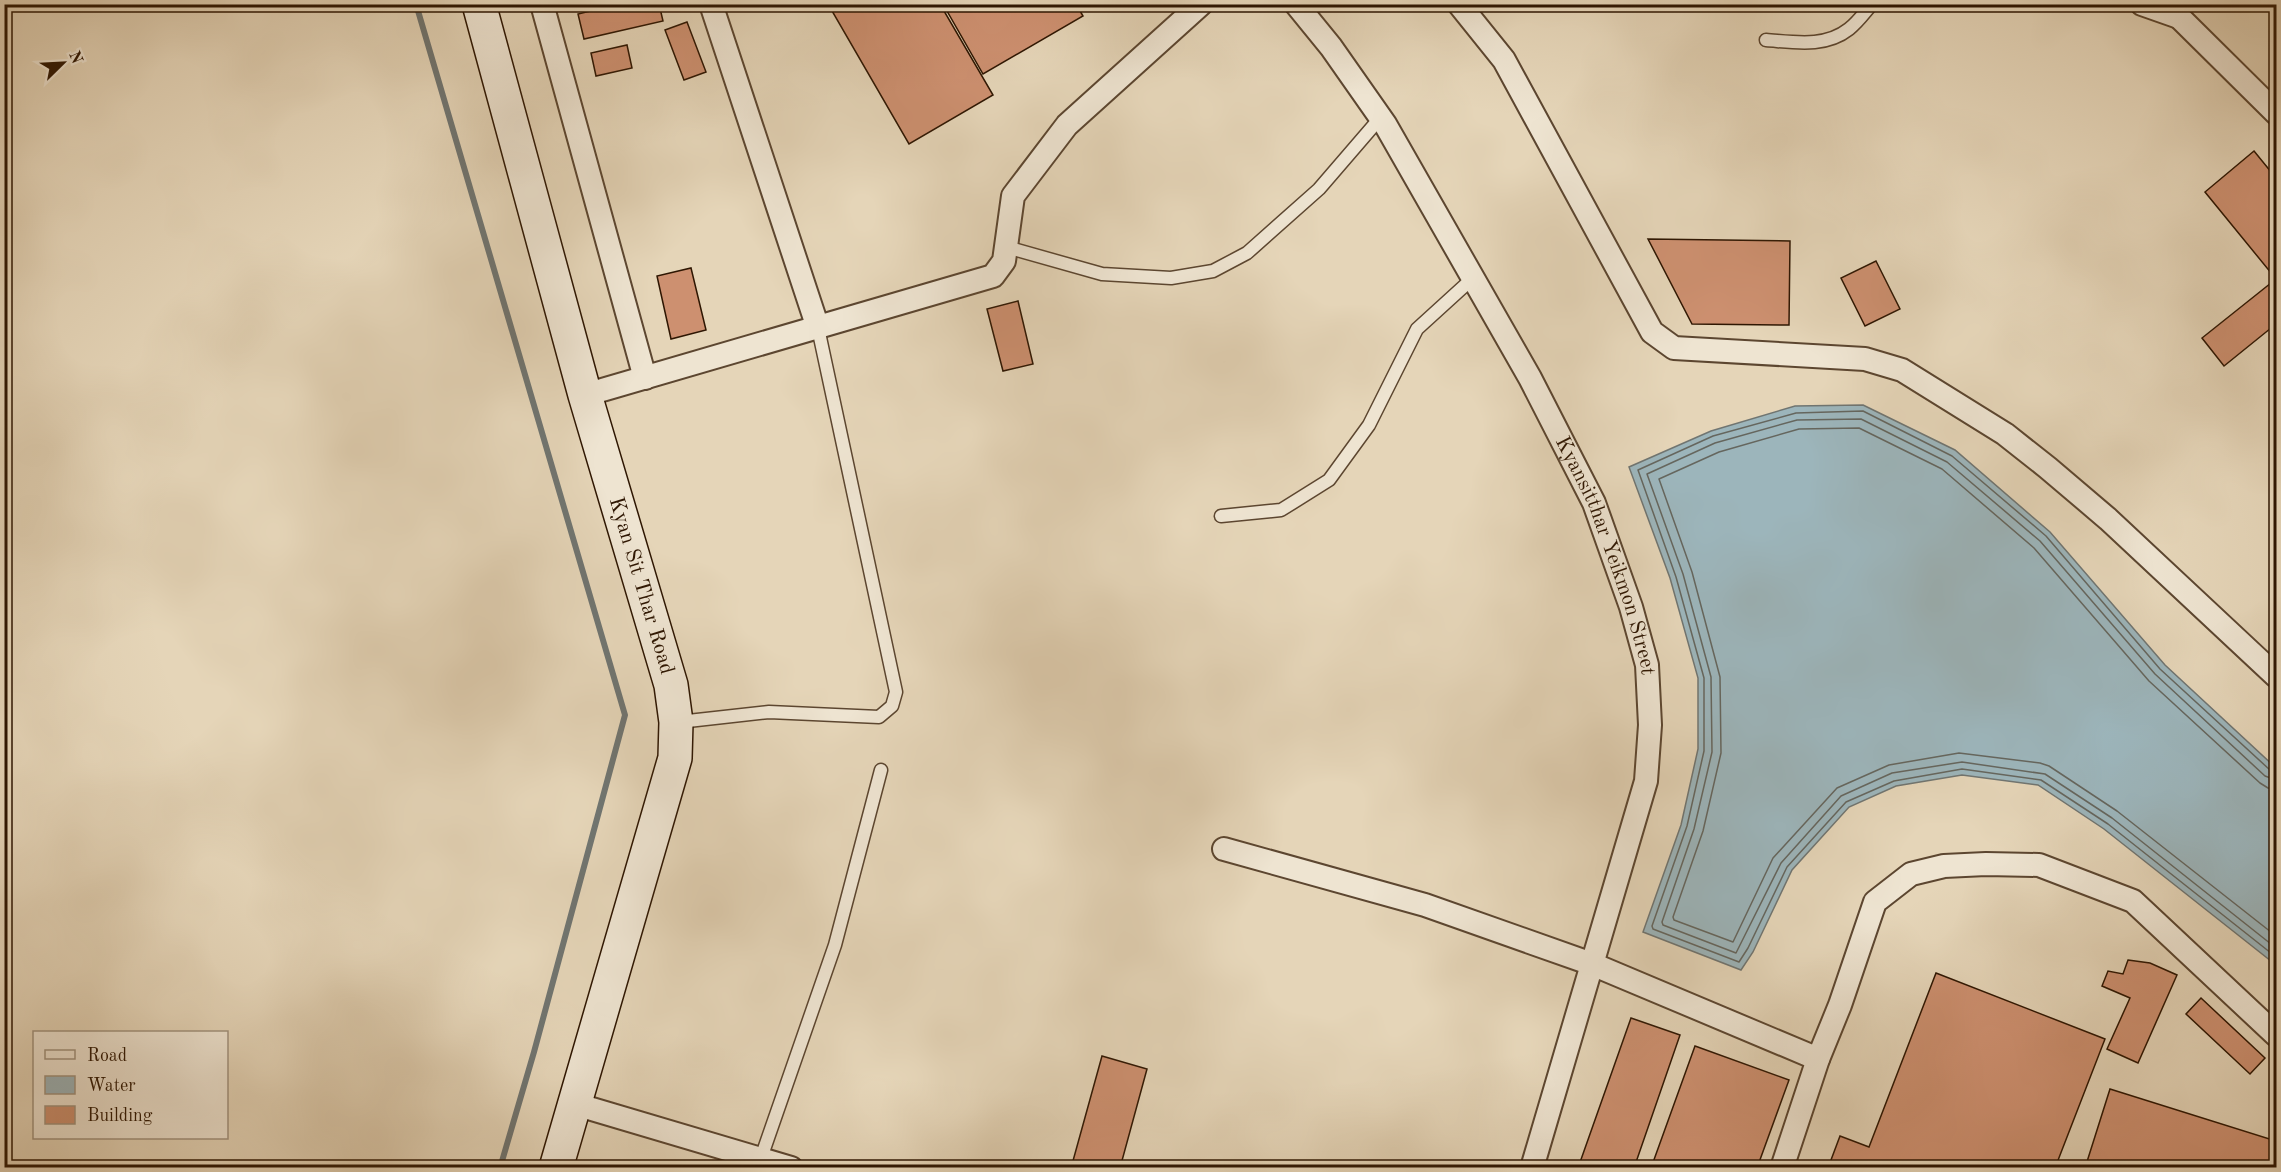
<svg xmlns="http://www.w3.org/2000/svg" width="2281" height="1172" viewBox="0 0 2281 1172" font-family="'Old Standard TT',serif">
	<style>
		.water { fill: #9cb5bb; stroke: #707571; stroke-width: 1.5 }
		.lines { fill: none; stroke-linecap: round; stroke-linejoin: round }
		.shore { stroke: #65665e; stroke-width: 1.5 }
		.stream { stroke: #707571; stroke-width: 6 }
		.building { fill: #cd9070; stroke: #2e1602; stroke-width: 1.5 }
		.lane-casing { stroke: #5c4630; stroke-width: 15 }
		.street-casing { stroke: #5c4630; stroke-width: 26 }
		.secondary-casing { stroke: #2e1602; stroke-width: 36 }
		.lane { stroke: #eee4d1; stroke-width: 12 }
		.street { stroke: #eee4d1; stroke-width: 22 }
		.secondary { stroke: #eee4d1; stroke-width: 33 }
		.labels { text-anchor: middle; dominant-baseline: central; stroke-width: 5; stroke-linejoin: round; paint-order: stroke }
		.street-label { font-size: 21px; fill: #2e1602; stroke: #eee4d1 }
	</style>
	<rect width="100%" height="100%" fill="#e5d5b8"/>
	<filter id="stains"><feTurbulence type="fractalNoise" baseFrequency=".00333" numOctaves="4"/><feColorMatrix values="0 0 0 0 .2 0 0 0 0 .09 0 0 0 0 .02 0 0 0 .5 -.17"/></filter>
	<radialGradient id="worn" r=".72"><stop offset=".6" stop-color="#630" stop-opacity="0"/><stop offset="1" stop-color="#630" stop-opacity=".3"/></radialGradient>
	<!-- water -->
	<path class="water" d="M1863,405L1955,450L2050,532L2165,665L2276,768V965L2104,829L2038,785L1962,775L1896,786L1849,807L1792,870L1753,952L1741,970L1643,932L1681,825L1698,749V678L1670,578L1629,467L1711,431L1795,406Z"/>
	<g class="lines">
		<!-- shore -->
		<g class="shore">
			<path d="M2276,772L2270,770L2160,669L2046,536L1952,456L1863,411L1796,413L1713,436L1638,470L1676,577L1704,678V751L1687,826L1652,926L1653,929L1739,962L1748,948L1787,867L1846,802L1894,781L1962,769L2041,780L2108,824L2276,957"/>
			<path d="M2276,780L2265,776L2155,674L2040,541L1947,462L1861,419L1797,420L1715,443L1647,474L1683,574L1711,677L1712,752L1694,829L1662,922L1663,925L1736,953L1781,863L1841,796L1892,773L1962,762L2045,774L2112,818L2276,948"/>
			<path d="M2276,789L2268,788L2260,783L2149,681L2034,548L1942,469L1859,428L1799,429L1719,452L1659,479L1692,572L1720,677L1721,753L1703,831L1673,917L1674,920L1733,942L1773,858L1837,788L1889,765L1959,753L2040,763L2049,766L2117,811L2276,936"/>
		</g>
		<!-- stream -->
		<path class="stream" d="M416,4L625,715L534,1052L500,1168"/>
	</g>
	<!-- building -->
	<g class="building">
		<path d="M619,4H659L663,21L584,39L578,14Z"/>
		<path d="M828,4H940L993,95L909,144Z"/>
		<path d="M943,4H1076L1083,16L983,74Z"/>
		<path d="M687,22L706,72L684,80L665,30Z"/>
		<path d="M627,45L632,68L596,76L591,53Z"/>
		<path d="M2254,151L2276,178V279L2205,192Z"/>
		<path d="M1648,239L1790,241L1789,325L1692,324Z"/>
		<path d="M1876,261L1900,309L1865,326L1841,278Z"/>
		<path d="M691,268L706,330L671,339L657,276Z"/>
		<path d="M2276,279V324L2224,366L2202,338Z"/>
		<path d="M1018,301L1033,364L1003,371L987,309Z"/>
		<path d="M2128,960L2150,963L2177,975L2138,1063L2107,1049L2130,998L2102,986L2108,971L2123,974Z"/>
		<path d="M1936,973L2105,1039L2055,1168H1828L1840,1136L1869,1147Z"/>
		<path d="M2201,998L2265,1058L2250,1074L2186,1014Z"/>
		<path d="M1631,1018L1680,1035L1634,1168H1578Z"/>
		<path d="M1695,1046L1789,1080L1757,1168H1651Z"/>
		<path d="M1102,1056L1147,1069L1120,1168H1071Z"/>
		<path d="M2110,1089L2276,1141V1168H2085Z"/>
	</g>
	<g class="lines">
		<defs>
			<g id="lane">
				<path d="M1766,40C1794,42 1825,48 1849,29C1858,22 1865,12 1872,4"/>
				<path d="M1006,247L1102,274L1171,278L1213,271L1247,253L1319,189L1381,117"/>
				<path d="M1221,516L1281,510L1329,480L1369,425L1417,329L1473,278"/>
				<path d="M679,722L769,712L879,717L892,706L896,692L818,328"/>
				<path d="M761,1158L835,945L881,770"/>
			</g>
			<g id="street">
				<path d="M542,4L645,378"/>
				<path d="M711,4L818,328"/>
				<path id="s1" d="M1296,4L1331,47L1385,124L1530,378L1594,503L1631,607L1647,665L1650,725L1646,781L1532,1168"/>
				<path d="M1459,4L1504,60L1652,332L1674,348L1865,359L1902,370L2005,434L2048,468L2108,519L2276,676"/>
				<path d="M2142,4L2179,17"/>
				<path d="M2170,4L2179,17L2276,113"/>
				<path d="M585,395L993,276L1004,261L1013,196L1067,125L1201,4"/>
				<path d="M1224,849L1425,905L1592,964L1818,1059"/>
				<path d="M575,1104L791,1168"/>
				<path d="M1782,1168L1818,1059L1840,1005L1875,902L1911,874L1944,866L1986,864L2039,865L2133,901L2276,1035"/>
			</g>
			<g id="secondary">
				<path id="s2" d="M479,4L585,395L671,685L676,722L675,758L556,1168"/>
			</g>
		</defs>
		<!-- lane casing -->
		<use href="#lane" class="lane-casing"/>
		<!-- street casing -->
		<use href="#street" class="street-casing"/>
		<!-- secondary casing -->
		<use href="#secondary" class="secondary-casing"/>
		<!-- lane -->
		<use href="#lane" class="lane"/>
		<!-- street -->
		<use href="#street" class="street"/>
		<!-- secondary -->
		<use href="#secondary" class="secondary"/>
	</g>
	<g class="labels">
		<!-- street labels -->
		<g class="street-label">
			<text stroke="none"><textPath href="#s1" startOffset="636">Kyansitthar Yeikmon Street</textPath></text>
			<text stroke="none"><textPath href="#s2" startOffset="604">Kyan Sit Thar Road</textPath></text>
		</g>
	</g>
	<!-- margin -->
	<rect width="2281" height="1172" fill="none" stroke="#e5d5b8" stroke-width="24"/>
	<rect x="6" y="6" width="2269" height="1160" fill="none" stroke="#2e1602" stroke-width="3"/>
	<rect x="12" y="12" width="2257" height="1148" fill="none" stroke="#2e1602" stroke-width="1.5"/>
	<!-- legend -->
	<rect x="33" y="1031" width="195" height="108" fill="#eee4d1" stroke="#a1927e" stroke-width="1.5"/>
	<rect x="45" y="1050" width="30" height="9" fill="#eee4d1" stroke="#a1927e" stroke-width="1.5"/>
	<text x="87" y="1061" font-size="18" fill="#2e1602">Road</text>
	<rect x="45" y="1076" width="30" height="18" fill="#9cb5bb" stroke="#a1927e" stroke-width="1.5"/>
	<text x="87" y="1091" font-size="18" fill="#2e1602">Water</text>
	<rect x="45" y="1106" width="30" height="18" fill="#cd9070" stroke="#a1927e" stroke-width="1.5"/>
	<text x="87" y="1121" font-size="18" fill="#2e1602">Building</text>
	<!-- north arrow -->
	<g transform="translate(63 63) rotate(66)" stroke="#eee4d1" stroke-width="4.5" paint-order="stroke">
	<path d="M0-4.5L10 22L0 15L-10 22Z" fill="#2e1602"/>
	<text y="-9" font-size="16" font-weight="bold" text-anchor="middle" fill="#2e1602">N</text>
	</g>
	<rect width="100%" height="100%" filter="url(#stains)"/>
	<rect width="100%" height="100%" fill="url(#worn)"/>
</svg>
